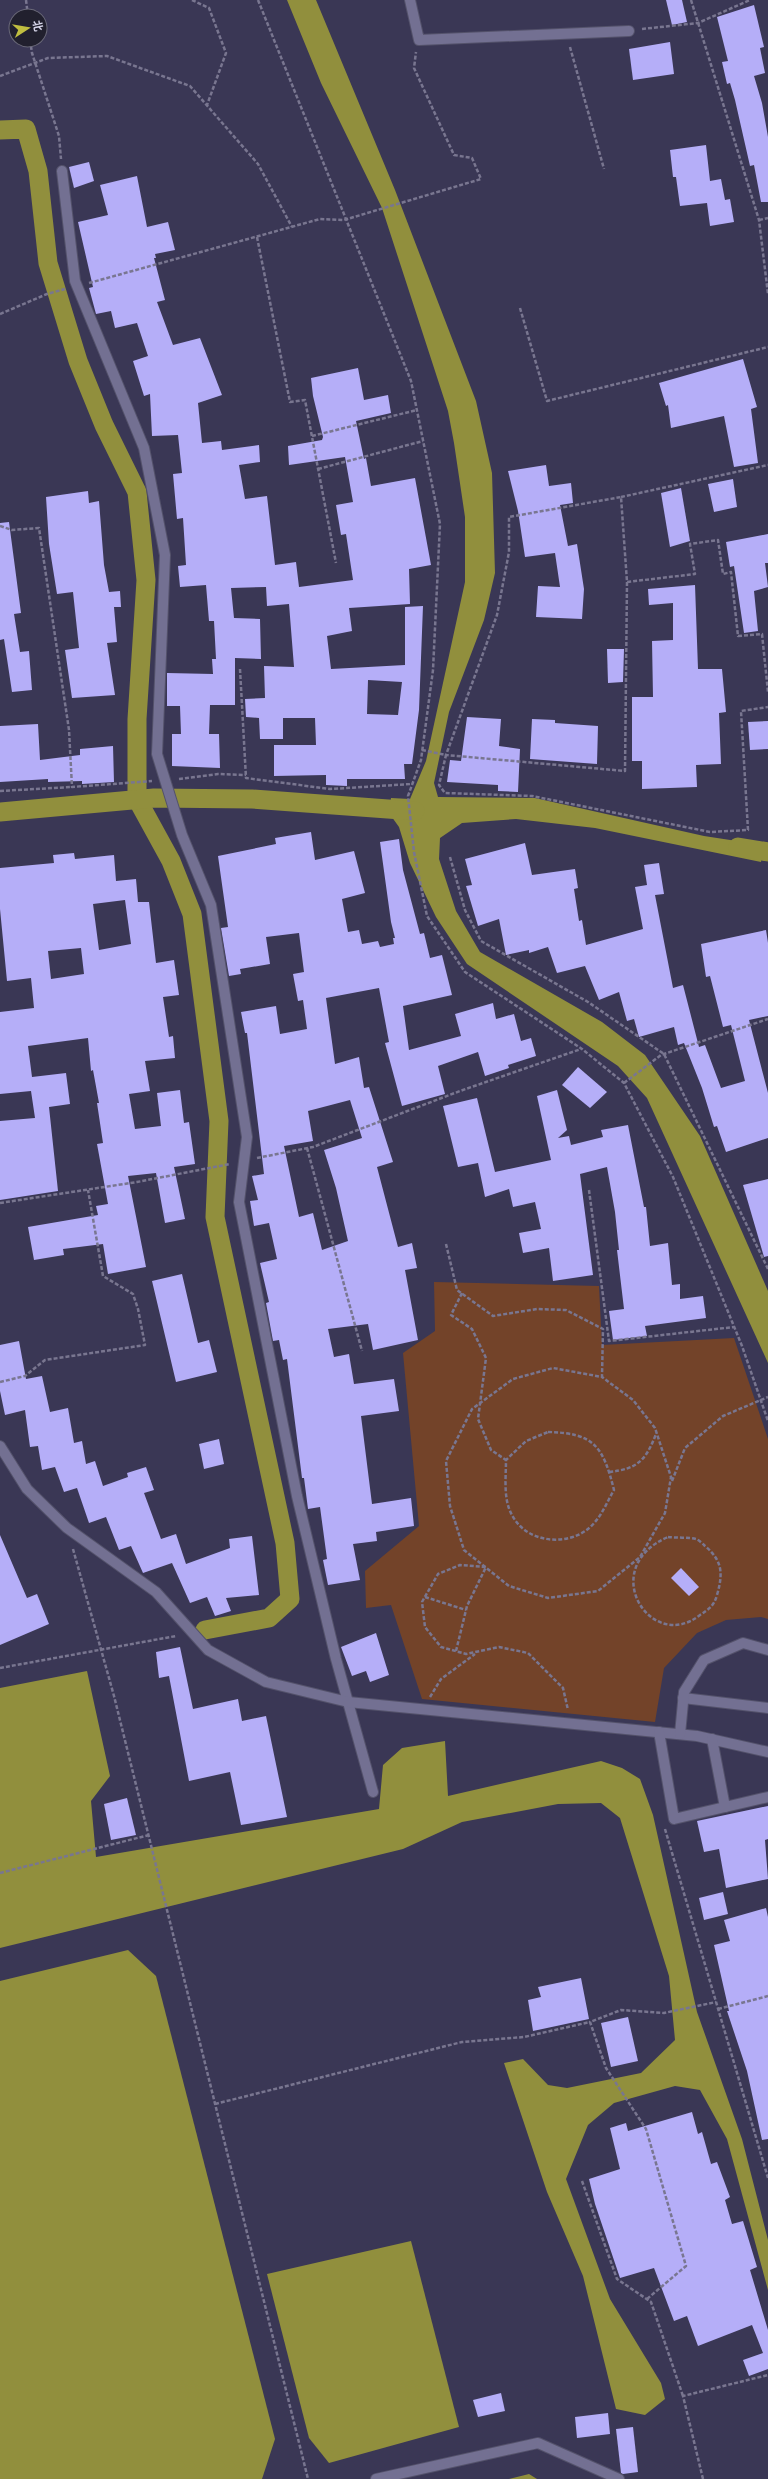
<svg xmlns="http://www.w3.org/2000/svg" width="768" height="2479" viewBox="0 0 768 2479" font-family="'Times New Roman','Noto Sans SC',serif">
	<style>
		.green { fill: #734329 }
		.water { fill: #918f3d }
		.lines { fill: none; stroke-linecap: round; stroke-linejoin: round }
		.canal { stroke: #918f3d; stroke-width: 19 }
		.building { fill: #b5aef8; fill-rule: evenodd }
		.street-casing { stroke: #54526b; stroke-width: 12 }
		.secondary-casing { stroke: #54526b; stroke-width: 12 }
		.path { stroke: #797690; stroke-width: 2.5; stroke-dasharray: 4 2; stroke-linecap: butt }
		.street { stroke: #737092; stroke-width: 10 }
		.secondary { stroke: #737092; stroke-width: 10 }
	</style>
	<rect width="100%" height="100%" fill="#3a3755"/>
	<!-- green -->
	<path class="green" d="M434,1282L599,1286L602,1345L734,1338L768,1439V1619L761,1617L726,1620L697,1633L664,1668L655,1722L422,1699L391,1605L366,1608L365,1571L419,1526L403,1353L435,1331Z"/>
	<!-- water -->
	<g class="water">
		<path d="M287,0H316L395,190L476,401L492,473L495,573L484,620L449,712L434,783L438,797L535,798L704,836L763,845L761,862L595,828L516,819L462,823L440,838L439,859L456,911L480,952L602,1022L645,1055L700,1136L768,1291V1363L647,1098L618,1066L467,964L436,917L410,863L399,827L389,813L391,798L410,799L426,761L465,582V517L454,443L448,411L382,208L321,83Z"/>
		<path d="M87,1671L110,1776L91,1801L96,1857L379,1809L383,1765L402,1748L445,1741L448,1796L601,1761L622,1768L640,1779L653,1815L697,2012L742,2139L768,2240V2290L727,2139L700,2090L675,2086L614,2103L588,2125L566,2179L610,2299L661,2383L665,2399L645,2415L616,2409L583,2276L547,2192L504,2063L523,2059L548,2085L567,2088L641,2073L675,2040L669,1976L620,1818L601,1803L558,1804L462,1822L403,1849L0,1948V1688Z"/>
		<path d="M128,1950L156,1976L275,2439L262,2479H0V1981Z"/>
		<path d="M411,2241L459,2427L329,2463L309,2438L267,2274Z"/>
		<path d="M529,2474L537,2479H509Z"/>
	</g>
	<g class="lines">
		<!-- canal -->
		<g class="canal">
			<path d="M0,130L26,129L38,171L48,263L78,361L104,425L137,492L146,580L137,719V799L171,861L192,914L219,1121L215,1217L285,1543L290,1599L269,1618L205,1630"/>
			<path d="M0,812L154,798L252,799L415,811"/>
			<path d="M738,847L768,852"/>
		</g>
	</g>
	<!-- building -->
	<g class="building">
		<path d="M666,0H682L687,22L672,25Z"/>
		<path d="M754,5L764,47L760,48L765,73L754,76L762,103L768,137V202H761L754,165L750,166L735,100L730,83L727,84L722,62L728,61L717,17Z"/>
		<path d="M670,42L674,74L633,80L629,49Z"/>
		<path d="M706,145L710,181L721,179L725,200L730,199L734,222L710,226L707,203L680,206L676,177H673L670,150Z"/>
		<path d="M89,162L94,181L74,188L69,167Z"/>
		<path d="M137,176L147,227L168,222L175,250L155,254L156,258H154L165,300L157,302L173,345L200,338L222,395L198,403L202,443L221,441L222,450L259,445L260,462L239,465L245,499L267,496L275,565L296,562L299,587L353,580L346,534L341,535L336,505L353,502L345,457L289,465L288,446L322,440L323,437L313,396L311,378L358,368L364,400L388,395L391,413L356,421L364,459L366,458L371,486L415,478L431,565L409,569L410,604L349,608L352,631L327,636L331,669L405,665V607L423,606L419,710L412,764H404L405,779H347V786L326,785V775L274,776V745H316L315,718H283V739H260L259,718L246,717L245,699L265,698L264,666L294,667L289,604L267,606L266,587L231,588L234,618L260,619L261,659L235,658V705H210L209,734H219L220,768L172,766V734H181L180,706H167V673L213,674L212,659H216L214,621H209L206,585L180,587L178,566L186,565L183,518L177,519L173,474L182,473L178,435L152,436L150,394L144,396L133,361L148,356L137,323L115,328L111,311L96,314L89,288L93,287L78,222L108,215L100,185ZM368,680L402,682L398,715L367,714Z"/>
		<path d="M743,359L757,407L751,409L758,463L734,467L724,416L671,428L668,405L666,406L659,383Z"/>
		<path d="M546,465L549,486L571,483L573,503L560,505L568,546L577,544L584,589L582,619L536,617L538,586L560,587L555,553L525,557L518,511L508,471Z"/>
		<path d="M733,479L737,507L714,512L708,484Z"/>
		<path d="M681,488L690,541L670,547L661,493Z"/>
		<path d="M88,491L89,503L99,501L104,565L109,592L120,591L121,607H114L117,642L107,643L115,695L72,698L65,650L79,648L73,592L57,594L49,544L46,497Z"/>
		<path d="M9,522L21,613L14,614L20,652L29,651L32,690L12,692L4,639L0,640V523Z"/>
		<path d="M768,534V563H765L768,587L754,591L758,631L744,633L734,566L730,567L726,542Z"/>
		<path d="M695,585L698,669H722L726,712L719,713L721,764L696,765L697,787L642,789V761H632V697H653L652,641L673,640V603L649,605L648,589Z"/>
		<path d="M607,649H624L623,682L608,683Z"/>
		<path d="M467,717L501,719L499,746L520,749L518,792L498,791V785L447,782L450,760L461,761Z"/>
		<path d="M532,719L555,720V723L598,726L597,764L530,759Z"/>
		<path d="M768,721V749L750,750L748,722Z"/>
		<path d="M38,724L40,760L80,755V749L113,746L114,782L82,784V781L48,782V779L0,782V726Z"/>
		<path d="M311,832L315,860L354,851L365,893L342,899L348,932L359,930L362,944L378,941L380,947L394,944L393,938H395L391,922L380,842L399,839L403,870L420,934L424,933L430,958L442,955L452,995L403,1006L409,1050L461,1036L455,1014L493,1003L496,1019L514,1014L521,1041L531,1038L536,1056L508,1065L509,1068L485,1076L478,1052L438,1066L445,1094L402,1106L385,1043L389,1042L379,988L326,998L335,1064L359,1057L364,1088L369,1087L393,1162L377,1167L398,1247L412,1243L417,1268L405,1270L418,1340L373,1350L368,1324L328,1329L334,1357L349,1354L354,1384L394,1379L399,1411L361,1416L372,1504L411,1498L414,1526L376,1532L377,1541L353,1544L360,1580L328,1585L323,1560L327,1559L320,1507L308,1509L304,1478H302L287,1359L283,1360L279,1340L273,1341L266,1303L269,1302L260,1263L277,1259L269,1223L254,1226L250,1201L258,1200L252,1176L264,1174L247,1033H245L241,1012L276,1006L280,1034L307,1029L303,1000L298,1001L293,974L304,972L299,933L266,937L270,964L240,969L241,974L229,976L221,928L228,927L218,856L276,844L275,838ZM350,1100L362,1138L324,1150L336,1188L348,1241L322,1250L313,1213L299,1217L284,1146L313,1141L308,1111Z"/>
		<path d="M525,843L532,875L575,869L578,888L574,889L579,921L582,920L586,945L643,929L635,887L647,885L644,865L659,863L664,894L655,895L673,988L683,985L699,1047L705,1045L721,1088L745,1081L731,1025L723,1027L710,976L706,977L701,944L766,930L768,943V1016L749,1020L768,1093V1138L726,1152L717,1126L714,1127L702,1088L684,1043L678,1045L674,1027L639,1037L634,1019L627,1021L619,992L599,1000L585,966L557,973L548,947L529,953V950L506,955L499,919L478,926L466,886L472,885L465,859Z"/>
		<path d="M74,853L75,859L114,855L116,881L136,879L138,902H149L156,963L174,960L179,995L163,997L169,1037L173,1036L175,1058L145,1061L150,1091L129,1094L135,1129L161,1126L157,1093L180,1090L184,1123L189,1122L195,1164L174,1167L185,1219L165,1223L156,1173L128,1176L146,1267L108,1274L103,1244L63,1249L64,1255L34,1260L28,1227L98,1215L96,1206L108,1204L97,1144L103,1143L97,1103H99L93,1070L91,1071L88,1038L28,1046L32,1077L66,1073L70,1104L49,1107L58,1191L0,1200V1121L35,1118L31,1091L0,1094V1012L34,1008L31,978L7,981L0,909V868L54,863L53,855ZM125,900L131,944L99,950L93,904ZM81,948L84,974L51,979L48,951Z"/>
		<path d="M578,1067L607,1092L590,1108L562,1085Z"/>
		<path d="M557,1090L567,1130L558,1138L569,1136L571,1145L603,1137L601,1130L628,1125L644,1207H646L650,1246L668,1243L672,1285L680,1284V1299L703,1296L706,1318L645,1326L647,1336L613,1340L609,1311L624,1309L617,1250H619L615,1212L607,1167L580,1174L593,1275L553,1281L549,1248L523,1253L519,1233L541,1229L535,1202L513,1207L509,1189L485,1197L478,1163L458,1167L443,1106L477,1098L495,1172L551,1160L537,1096Z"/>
		<path d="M768,1179V1256L764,1257L743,1185Z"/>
		<path d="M182,1274L198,1343L209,1340L217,1372L176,1382L152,1281Z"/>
		<path d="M19,1341L26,1379L42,1376L50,1412L68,1408L74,1443L82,1441L86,1464L95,1461L103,1486L128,1477L127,1473L146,1467L154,1490L144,1493L161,1539L176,1534L186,1564L230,1548L229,1539L252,1536L259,1595L226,1598L231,1611L215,1616L207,1597L190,1603L172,1563L143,1573L131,1546L119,1550L106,1517L89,1523L77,1488L64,1492L55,1467L42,1470L38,1446L30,1447L25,1410L5,1415L0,1391V1345Z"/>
		<path d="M219,1439L224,1464L204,1469L199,1444Z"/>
		<path d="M0,1535L27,1598L37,1594L49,1624L0,1645Z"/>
		<path d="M681,1568L699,1587L689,1596L671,1578Z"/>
		<path d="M376,1633L389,1675L370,1682L366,1671L352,1676L341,1647Z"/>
		<path d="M180,1647L193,1709L238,1699L242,1721L266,1716L287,1817L241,1825L230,1772L189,1781L169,1676L159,1678L156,1652Z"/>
		<path d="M127,1798L136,1835L111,1840L104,1804Z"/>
		<path d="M768,1806V1839L765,1840L768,1879L726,1888L719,1849L704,1852L697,1821Z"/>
		<path d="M723,1892L728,1914L704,1920L699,1898Z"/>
		<path d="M766,1908L768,1917V2139L762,2140L747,2071L727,2011H729L714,1945L730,1941L724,1920Z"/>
		<path d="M581,1978L589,2019L533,2031L528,2000L541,1997L538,1987Z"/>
		<path d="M628,2017L638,2061L611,2067L601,2023Z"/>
		<path d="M692,2112L698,2134L702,2132L711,2164L717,2162L730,2197L725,2200L732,2224L743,2221L757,2267L750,2270L768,2330V2369L749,2376L743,2360L763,2353L752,2325L698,2346L687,2316L674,2321L654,2268L620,2278L595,2204L589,2179L620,2169L610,2128L626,2123L628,2131Z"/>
		<path d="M501,2393L505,2411L478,2417L473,2400Z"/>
		<path d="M608,2413L610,2434L577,2438L575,2417Z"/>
		<path d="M633,2427L638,2472L623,2474L621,2473L616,2429Z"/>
	</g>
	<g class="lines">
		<defs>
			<g id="street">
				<path d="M410,0L419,40L629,31"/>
				<path d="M62,171L75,281L144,448L165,555L157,754L182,835L211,905L247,1137L239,1202L297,1496L336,1659L373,1792"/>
			</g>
			<g id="secondary">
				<path d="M0,1446L27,1489L67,1528L156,1592L208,1650L266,1682L348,1702L697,1736L768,1752"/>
				<path d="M683,1698L768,1708"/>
				<path d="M659,1732L674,1819L768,1797"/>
				<path d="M680,1734L684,1692L704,1660L743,1643L768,1650"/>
				<path d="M712,1739L725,1807"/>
				<path d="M376,2479L538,2443L619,2479"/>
			</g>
		</defs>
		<!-- street casing -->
		<use href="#street" class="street-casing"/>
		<!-- secondary casing -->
		<use href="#secondary" class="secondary-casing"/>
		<!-- path -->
		<g class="path">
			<path d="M26,0L28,16"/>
			<path d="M192,0L209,8L226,53L207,105"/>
			<path d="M258,0L411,381L440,524L433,670L421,760L408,796L414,852L427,916L465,972L582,1049L624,1083L673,1177L742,1346L768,1421"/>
			<path d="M691,0L759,220L768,294"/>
			<path d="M642,29L698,23L750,0"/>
			<path d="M30,40L32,53L59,136L61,159"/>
			<path d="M570,47L604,169"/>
			<path d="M0,76L48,58L107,56L190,86L258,164L292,227"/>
			<path d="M759,220L768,218"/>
			<path d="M257,237L290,402L305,400L336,563"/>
			<path d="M89,283L320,219L344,220L481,179L472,158L454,155L414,68L416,52"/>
			<path d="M520,308L547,401L768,347"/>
			<path d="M0,314L47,294L65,289"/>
			<path d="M312,436L417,410"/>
			<path d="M318,469L423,441"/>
			<path d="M621,497L768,465"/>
			<path d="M0,526L12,530L39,528L69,730L72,787L152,781"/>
			<path d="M627,582L625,771L446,755L497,615L509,552V517L621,497L627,582L695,574L690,544L718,540L723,574L731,572L738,636L762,634L768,692"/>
			<path d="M240,669L246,778L330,789L412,784"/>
			<path d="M422,750L446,755L439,785L445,793L532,796L710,832L748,830L741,711L768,707"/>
			<path d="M179,779L218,774L246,775"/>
			<path d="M0,791L72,787"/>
			<path d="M450,857L465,910L481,941L588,1002L664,1054L768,1269"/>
			<path d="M624,1083L661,1055L768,1019"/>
			<path d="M307,1148L362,1351"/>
			<path d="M257,1158L313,1147L460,1091L581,1049"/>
			<path d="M589,1190L609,1341L734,1327"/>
			<path d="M0,1203L137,1182L230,1164"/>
			<path d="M446,1244L457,1290L493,1316L537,1309L566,1310L603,1329L602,1377L553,1368L513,1379L472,1409L446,1461L450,1506L464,1550L509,1586L548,1598L598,1591L640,1557L665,1513L671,1477L655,1428L633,1400L602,1377"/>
			<path d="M462,1293L451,1315L472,1329L486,1358L478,1419L491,1450L506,1460"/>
			<path d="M0,1382L25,1376L45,1360L145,1345L138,1309L133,1294L103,1276L88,1190"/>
			<path d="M548,1432C594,1433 603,1446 614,1490C608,1500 603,1513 595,1522C574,1548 527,1545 512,1515C503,1499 506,1478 506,1460L526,1441Z"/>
			<path d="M609,1472C638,1469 646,1460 656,1434"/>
			<path d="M672,1481L685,1448L723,1416L768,1397"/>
			<path d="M668,1537C676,1538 688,1537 696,1539C699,1540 703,1544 705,1546C723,1561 723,1574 717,1595C714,1606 709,1609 700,1615C651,1654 596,1568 668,1537Z"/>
			<path d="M73,1549L114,1696L308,2479"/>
			<path d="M425,1597L466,1610"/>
			<path d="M456,1651L467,1606L486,1567L460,1565L438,1574L422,1602L425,1627L441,1647L466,1654L499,1647L528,1653L563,1688L568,1710"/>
			<path d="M0,1668L176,1636"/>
			<path d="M430,1697L441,1679L475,1654"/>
			<path d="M665,1829L768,2178"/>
			<path d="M0,1873L149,1835"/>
			<path d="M718,2009L768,1996"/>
			<path d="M215,2104L462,2042L524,2037L590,2022"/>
			<path d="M582,2181L617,2279L651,2302L683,2396"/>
			<path d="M647,2299L686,2266L646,2129L606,2068L590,2022L621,2010L664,2013L716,2002"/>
			<path d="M703,2479L683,2396L768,2375"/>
		</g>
		<!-- street -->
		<use href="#street" class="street"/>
		<!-- secondary -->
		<use href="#secondary" class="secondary"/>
	</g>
	<!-- north arrow -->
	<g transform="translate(28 28) rotate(78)"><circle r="19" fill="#21202e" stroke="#6a6979"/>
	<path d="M0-3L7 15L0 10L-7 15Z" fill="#c0be40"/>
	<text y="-6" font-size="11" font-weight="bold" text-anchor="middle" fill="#d7d6ea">北</text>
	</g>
</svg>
